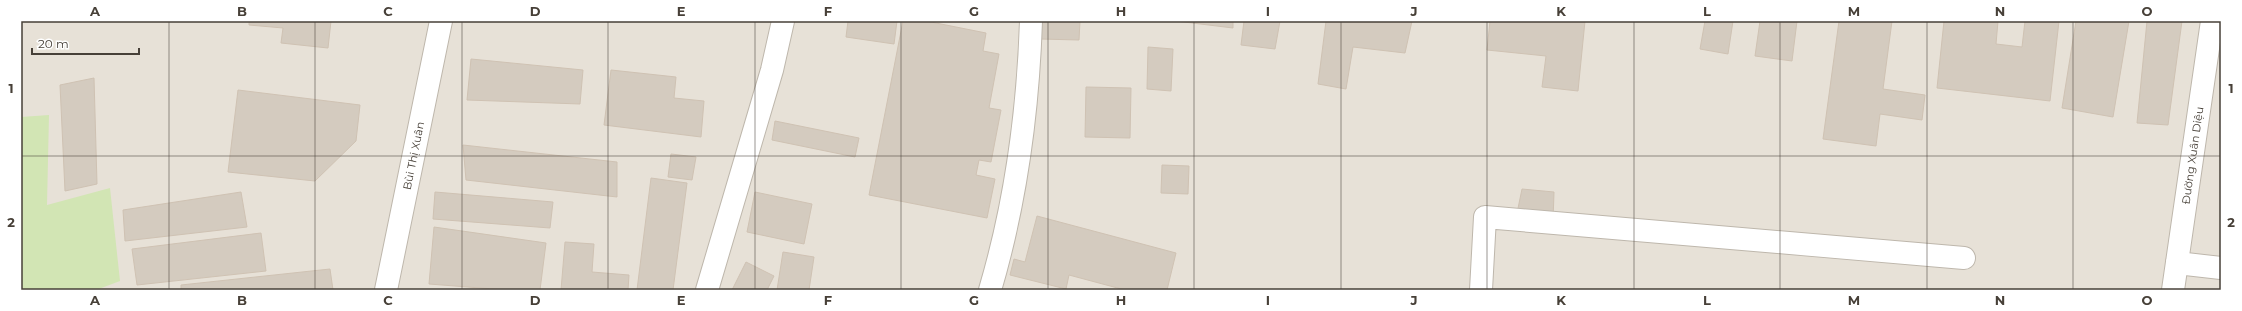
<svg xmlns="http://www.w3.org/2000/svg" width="2242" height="311" viewBox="0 0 2242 311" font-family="Montserrat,sans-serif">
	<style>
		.residential { fill: #e7e1d7 }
		.green { fill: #d2e5b4 }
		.building { fill: #d4cbbf; stroke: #cfc2b3 }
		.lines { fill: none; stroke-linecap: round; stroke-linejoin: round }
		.minor-casing { stroke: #beb7ac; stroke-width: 24 }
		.minor { stroke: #fff; stroke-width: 22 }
		.grid { fill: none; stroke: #474038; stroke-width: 1; stroke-opacity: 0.55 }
		.labels { text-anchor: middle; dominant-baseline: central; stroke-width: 3; stroke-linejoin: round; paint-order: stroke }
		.street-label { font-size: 11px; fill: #474038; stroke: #fff }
		.neatline { fill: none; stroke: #474038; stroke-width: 1.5 }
		.grid-label { font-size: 13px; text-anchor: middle; font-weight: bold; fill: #474038 }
	</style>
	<rect width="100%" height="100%" fill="#f3f0e9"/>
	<!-- residential -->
	<rect class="residential" x="21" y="21" width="2200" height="269"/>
	<!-- green -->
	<path class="green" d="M49,115L47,205L110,188L120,281L96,290H21V117Z"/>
	<!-- building -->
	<g class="building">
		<path d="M249,21H331L328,48L281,43L283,28L249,25Z"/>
		<path d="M848,21H897L894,44L846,37Z"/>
		<path d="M903,21H926L986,33L983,51L999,54L989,108L1001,110L991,162L979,160L976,175L995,179L987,218L869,195Z"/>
		<path d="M1041,21H1080L1079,40L1040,39Z"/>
		<path d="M1176,21H1233V28Z"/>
		<path d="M1244,21H1280L1275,49L1241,45Z"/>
		<path d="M1326,21H1412L1405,53L1353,47L1346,89L1318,84Z"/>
		<path d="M1490,21H1585L1578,91L1542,87L1546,56L1487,50Z"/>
		<path d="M1705,21H1733L1728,54L1700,49Z"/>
		<path d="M1760,21H1797L1792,61L1755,56Z"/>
		<path d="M1839,21H1892L1883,89L1925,95L1922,120L1880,114L1876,146L1823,139Z"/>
		<path d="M1944,21H1998L1996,44L2022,47L2025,21H2059L2050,101L1937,88Z"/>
		<path d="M2076,21H2129L2113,117L2062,108Z"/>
		<path d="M2147,21H2182L2168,125L2137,123Z"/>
		<path d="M1148,47L1173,49L1171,91L1147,89Z"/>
		<path d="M471,59L583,70L580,104L467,100Z"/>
		<path d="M611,70L676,77L674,98L704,101L701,137L604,125Z"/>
		<path d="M94,78L97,184L65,191L60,85Z"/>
		<path d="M1086,87L1131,88L1130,138L1085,137Z"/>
		<path d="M238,90L360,105L356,141L315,181L228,172Z"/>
		<path d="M775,121L859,138L855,157L772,140Z"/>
		<path d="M463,145L617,162V197L466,180Z"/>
		<path d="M671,154L696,157L692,180L668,177Z"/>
		<path d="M1162,165L1189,166L1188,194L1161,193Z"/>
		<path d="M651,178L687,183L673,290H637Z"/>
		<path d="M1522,189L1554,192L1553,221L1516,218Z"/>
		<path d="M241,192L247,227L125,241L123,210Z"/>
		<path d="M435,192L553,202L550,228L433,219Z"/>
		<path d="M755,192L812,204L804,244L747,232Z"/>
		<path d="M1037,216L1176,253L1167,290H1125L1069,275L1066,289L1010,275L1014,259L1025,262Z"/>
		<path d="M434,227L546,243L540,290H506L429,284Z"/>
		<path d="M261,233L266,271L137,285L132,249Z"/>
		<path d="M565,242L594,244L592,272L629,275L628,290H561Z"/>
		<path d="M783,252L814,257L809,290H777Z"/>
		<path d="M746,262L774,276L767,290H732Z"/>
		<path d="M330,269L333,290H181V285Z"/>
	</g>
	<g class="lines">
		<defs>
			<g id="minor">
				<path d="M2177,263L2221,268"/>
				<path id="s1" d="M386,290L441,21"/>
				<path d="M707,290L772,70L783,21"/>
				<path d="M990,290C1016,202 1028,112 1031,21"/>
				<path d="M1481,290L1485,217L1964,258"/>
				<path id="s2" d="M2173,290L2212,21"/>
			</g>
		</defs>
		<!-- minor casing -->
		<use href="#minor" class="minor-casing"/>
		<!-- minor -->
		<use href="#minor" class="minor"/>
	</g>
	<!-- grid -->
	<path class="grid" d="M169,21V290M315,21V290M462,21V290M608,21V290M755,21V290M901,21V290M1048,21V290M1194,21V290M1341,21V290M1487,21V290M1634,21V290M1780,21V290M1927,21V290M2073,21V290M21,156H2221"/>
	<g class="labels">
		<!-- street labels -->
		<g class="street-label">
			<text stroke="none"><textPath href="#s2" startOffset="136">Đường Xuân Diệu</textPath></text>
			<text stroke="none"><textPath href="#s1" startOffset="137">Bùi Thị Xuân</textPath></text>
		</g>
	</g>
	<!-- border -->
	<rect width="2242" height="311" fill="none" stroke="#ffffff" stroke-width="44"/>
	<!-- scale -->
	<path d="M32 48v6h107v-6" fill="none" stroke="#474038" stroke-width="2"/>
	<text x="38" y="48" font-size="12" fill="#474038" stroke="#ffffff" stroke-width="3" paint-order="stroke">20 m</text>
	<rect x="22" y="22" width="2198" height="267" class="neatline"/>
	<g class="grid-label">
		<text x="95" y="16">A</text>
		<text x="242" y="16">B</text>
		<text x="388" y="16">C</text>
		<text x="535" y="16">D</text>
		<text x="681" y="16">E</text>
		<text x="828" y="16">F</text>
		<text x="974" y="16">G</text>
		<text x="1121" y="16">H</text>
		<text x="1268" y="16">I</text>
		<text x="1414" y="16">J</text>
		<text x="1561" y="16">K</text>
		<text x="1707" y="16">L</text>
		<text x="1854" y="16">M</text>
		<text x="2000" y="16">N</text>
		<text x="2147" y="16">O</text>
		<text x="11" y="93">1</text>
		<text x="2231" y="93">1</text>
		<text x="11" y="227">2</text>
		<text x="2231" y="227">2</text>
		<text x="95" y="305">A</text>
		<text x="242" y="305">B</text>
		<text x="388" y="305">C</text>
		<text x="535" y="305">D</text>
		<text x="681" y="305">E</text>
		<text x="828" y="305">F</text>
		<text x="974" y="305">G</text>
		<text x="1121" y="305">H</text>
		<text x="1268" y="305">I</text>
		<text x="1414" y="305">J</text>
		<text x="1561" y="305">K</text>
		<text x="1707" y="305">L</text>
		<text x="1854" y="305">M</text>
		<text x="2000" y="305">N</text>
		<text x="2147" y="305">O</text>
	</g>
</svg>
